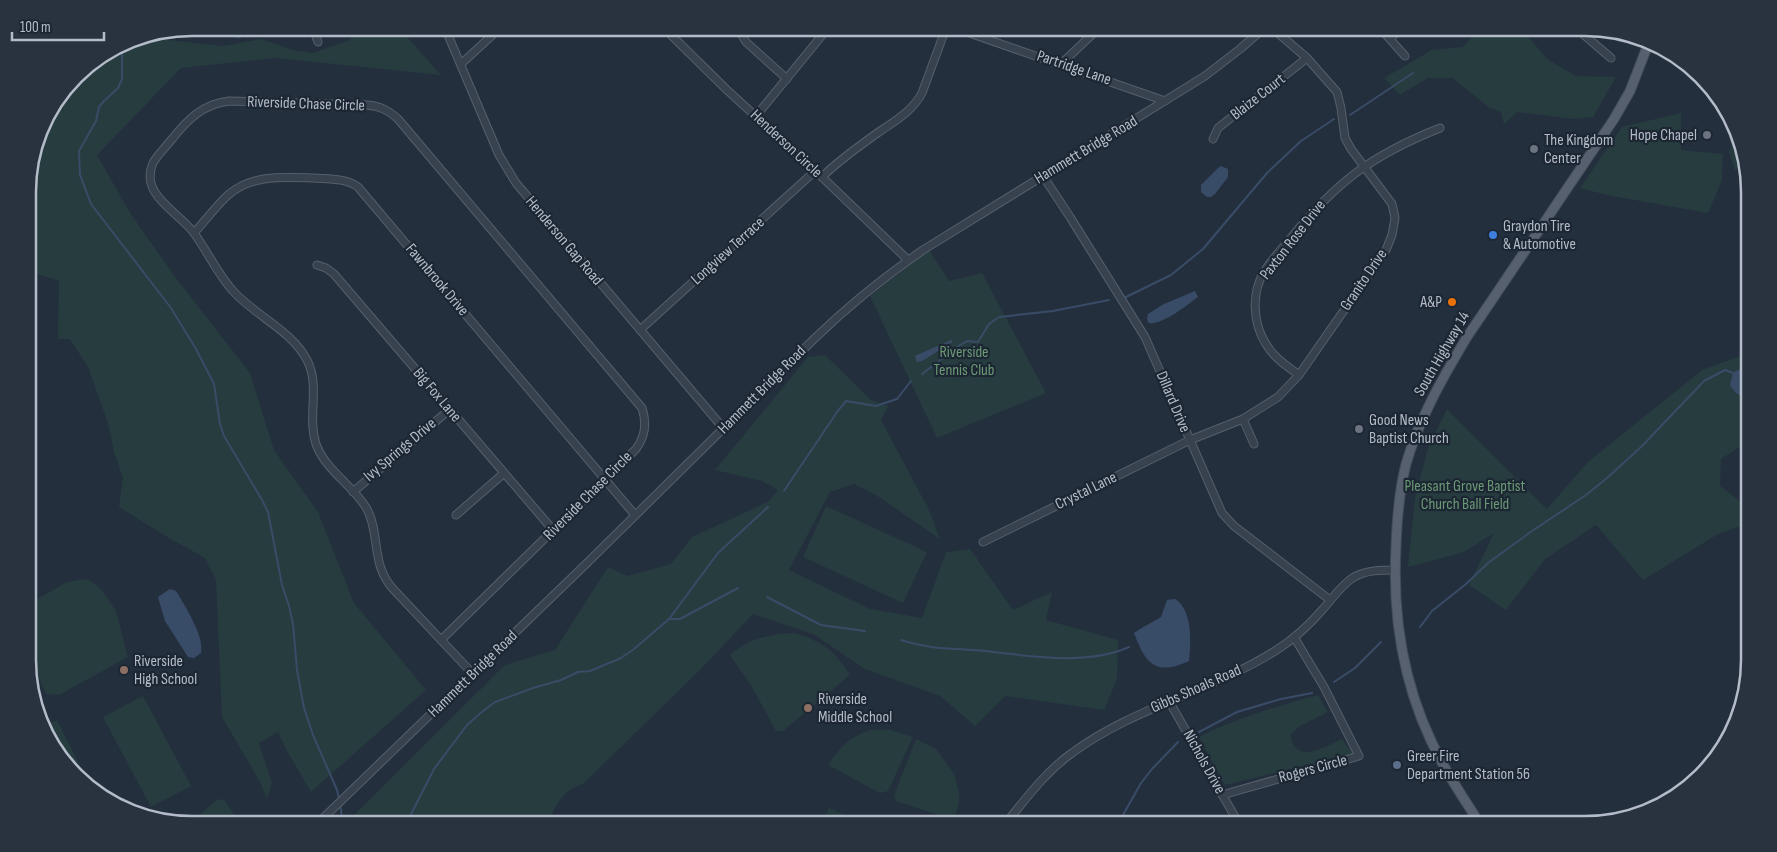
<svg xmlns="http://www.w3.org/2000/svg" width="1777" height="852" viewBox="0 0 1777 852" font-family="'Sofia Sans Condensed',sans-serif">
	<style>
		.green { fill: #263c3f }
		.water { fill: #394c67 }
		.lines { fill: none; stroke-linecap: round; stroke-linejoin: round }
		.stream { stroke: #394c67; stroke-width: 2 }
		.minor-casing { stroke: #565f6c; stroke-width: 9 }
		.major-casing { stroke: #414a57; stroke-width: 11 }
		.minor { stroke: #38414e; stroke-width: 7 }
		.major { stroke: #56606e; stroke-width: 9 }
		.worship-dot { fill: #6b7280; stroke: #1d2633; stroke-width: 2 }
		.shop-dot { fill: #3f7fe0; stroke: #1d2633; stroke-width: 2 }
		.food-dot { fill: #e8710a; stroke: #1d2633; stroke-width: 2 }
		.education-dot { fill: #8d6e63; stroke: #1d2633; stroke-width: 2 }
		.service-dot { fill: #5c6f8a; stroke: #1d2633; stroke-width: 2 }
		.labels { text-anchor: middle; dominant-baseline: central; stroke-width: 4.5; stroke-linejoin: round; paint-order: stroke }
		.street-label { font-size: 16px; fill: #b4bcc9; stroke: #1d2633 }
		.poi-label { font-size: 16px; fill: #b4bcc9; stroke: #1d2633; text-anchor: start }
		.park-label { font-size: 16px; fill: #6b9a76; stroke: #1d2633 }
		.rim { fill: none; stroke: #b4bcc9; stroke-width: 2.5 }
	</style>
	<rect width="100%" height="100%" fill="#242f3e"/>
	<!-- green -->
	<g class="green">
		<path d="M350,28H399L441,75L275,58L181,68L97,155L130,213L176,278L250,373L274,450L318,512L354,603L426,690L311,792L287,751L278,732L259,743L272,783L267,799L260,782L222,717L216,580L205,558L169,538L119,507L123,478L114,452L108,423L88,367L70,339H58L59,281L28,271V181L45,119L83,69L129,40L158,34L159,39L223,46L261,39L293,50L313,53L350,40Z"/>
		<path d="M1481,28H1521L1547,59L1576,76L1616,77L1593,117L1574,119L1517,112L1504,124L1501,112L1490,108L1452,78H1428L1400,95L1384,78L1432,50L1463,47Z"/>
		<path d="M1681,113V150L1723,154L1722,180L1708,213L1607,195L1580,188L1622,127Z"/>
		<path d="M1732,143L1737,144L1746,166L1735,170L1729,153Z"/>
		<path d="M929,250L949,281L982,273L1046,393L937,438L870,296Z"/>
		<path d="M1749,353V441L1721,459L1720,486L1744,504L1749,502V523L1718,534L1643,580L1596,525L1545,559L1506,610L1469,585L1494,533L1464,552L1408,567L1415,498L1428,448L1447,409L1547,509L1588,462L1702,370Z"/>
		<path d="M825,355L871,400L888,406L881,420L929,510L940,539L876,495L854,484L830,492L789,570L870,609L922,618L946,552L970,549L1013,610L1052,592L1046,620L1118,640L1117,679L1104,710L1005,696L975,726L940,696L865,669L813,634L753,614L701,669L583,784C561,791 557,804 547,824H345L505,665L555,650L608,567L627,576L671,564L692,537L768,502L778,490L762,481L715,470L808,357Z"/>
		<path d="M826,506L927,552L903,603L803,557Z"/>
		<path d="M87,579L100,588L116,611L128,657L59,695L46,694L29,655V604L67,582Z"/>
		<path d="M795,633C825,643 833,649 850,675L783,731H776L752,687L730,655C749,638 770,634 795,633Z"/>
		<path d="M1318,695L1328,712L1298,727L1290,736C1291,739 1293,744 1295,747C1306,760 1330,744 1342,739L1353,754L1225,785L1199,737C1236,718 1278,706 1318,695Z"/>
		<path d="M143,696L191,786L151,807L103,717Z"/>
		<path d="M57,720L88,782L61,760L47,725Z"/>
		<path d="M871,730H891L913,737L888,791L880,793L828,765C839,748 851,735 871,730Z"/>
		<path d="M916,739L936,749L954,774L959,793V802L954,820L896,801L894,795Z"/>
		<path d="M218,799L225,801L240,824H189Z"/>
		<path d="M829,808L864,824H821Z"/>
	</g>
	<!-- water -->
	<g class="water">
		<path d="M208,28H247V34L240,38L213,35L207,33Z"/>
		<path d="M1221,166L1228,169V177L1215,194L1211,197H1207L1201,192V185L1218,168Z"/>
		<path d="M1195,291L1198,297C1187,305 1163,325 1149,323L1147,320L1148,314L1164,304Z"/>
		<path d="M951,340H953L951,343L922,361L917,362L915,356L917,355Z"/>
		<path d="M1738,370L1749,371V398C1740,397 1734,393 1730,385L1733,373Z"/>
		<path d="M170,589L176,591C185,606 205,637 201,653L194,658L188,657L165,621L158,597Z"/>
		<path d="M1175,599C1193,610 1191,643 1189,661C1156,676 1146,665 1134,633L1140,629L1161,617L1167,600Z"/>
	</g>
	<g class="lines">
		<!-- stream -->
		<g class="stream">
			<path d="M122,45V79L118,88L104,101L99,107L96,121L79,151L80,175L91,204L171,308L196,349L214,384L220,424L224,436L262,500L268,512L282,585L289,606L293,624L297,670L304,708L313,735L337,790L339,799"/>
			<path d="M1350,115L1413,73"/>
			<path d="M1126,297L1171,275L1203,249L1267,173L1301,141L1334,119"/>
			<path d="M922,374L960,345L967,341L978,342L989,324L999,317L1053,311L1109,300"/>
			<path d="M784,491L837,412L846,401L876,406L897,399L911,381"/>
			<path d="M767,597L821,625L865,631"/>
			<path d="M669,619H680L738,588"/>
			<path d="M1420,627L1432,611L1466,584L1488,563L1532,531L1586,495L1607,478L1641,447L1704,381L1725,370L1733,373"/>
			<path d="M901,640C931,650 955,648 985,651C1029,656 1087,666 1129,647"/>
			<path d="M1334,682L1355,668L1381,642"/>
			<path d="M1199,732L1237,712L1281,699L1312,693"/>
			<path d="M340,804L343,824"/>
			<path d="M406,824L434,769L467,725L483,711L495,702L533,688L561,680L578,672L590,671L621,658L634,649L669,619L718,553L768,507"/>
			<path d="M1118,824L1141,783L1152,769L1178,742"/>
		</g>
		<defs>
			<g id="minor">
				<path d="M313,28L318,42"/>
				<path d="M445,28L499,155L516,183L724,429"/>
				<path d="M664,28L727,90L822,177L908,260"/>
				<path d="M738,28L746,42L787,79"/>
				<path d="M955,28L1165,101"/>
				<path d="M1380,28L1405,56"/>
				<path d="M1576,28L1611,58"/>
				<path d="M1390,38L1402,28"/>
				<path d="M461,64L500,28"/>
				<path d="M1061,64L1099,28"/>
				<path d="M756,116L828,28"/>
				<path d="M1213,139L1218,128L1307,58"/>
				<path d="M1043,176L1070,217L1145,337L1222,513L1234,526L1330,600"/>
				<path d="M822,177C838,161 858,147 876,134C893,122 912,112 922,93L946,28"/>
				<path d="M194,233C206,220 216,206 228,195C252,174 284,177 314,178C329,179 346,178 358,187L635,515"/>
				<path d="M317,265L326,268L334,274L553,530"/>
				<path d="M640,330L815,171"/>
				<path d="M1299,375C1287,366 1274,358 1266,344C1253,324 1251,293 1264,272C1271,260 1281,250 1290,239C1336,182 1372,155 1440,128"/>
				<path d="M1243,419L1254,444"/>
				<path d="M353,492L449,410"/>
				<path d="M456,515L503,474"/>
				<path d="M983,542L1190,440L1243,419L1278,397L1299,375L1386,250L1392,235L1395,218L1392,204L1351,149L1345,138L1341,108L1337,92L1307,58L1272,28"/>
				<path d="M441,640L636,449C645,437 647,423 642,408L398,119C388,110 380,106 367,105L229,101C203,104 188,119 172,139C166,147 158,154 153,163C139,195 179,212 194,233C208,252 218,275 234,292C257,317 293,331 308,362C320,388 307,417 316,444C325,470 354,486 367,509C381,536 370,564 394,590L473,674"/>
				<path d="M1169,701L1239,824"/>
				<path d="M1222,795L1359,756L1324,687L1294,637"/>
				<path d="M317,824L587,563L814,339C848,306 884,277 923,250L1205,76L1240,49L1264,28"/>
				<path d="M1005,824C1026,799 1045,772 1072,753C1134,707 1213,691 1278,649C1294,639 1310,624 1323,609C1333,598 1341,585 1354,577C1367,570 1381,570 1395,570"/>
			</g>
			<path id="major" d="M1480,824C1468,805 1455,786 1444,766C1406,699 1392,623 1396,547C1397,518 1399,491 1406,464C1419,419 1443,377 1467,337L1614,119L1630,91L1649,42"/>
		</defs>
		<!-- minor casing -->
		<use href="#minor" class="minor-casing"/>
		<!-- major casing -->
		<use href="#major" class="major-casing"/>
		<!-- minor -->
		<use href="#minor" class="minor"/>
		<!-- major -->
		<use href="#major" class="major"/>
	</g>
	<!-- markers -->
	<g class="worship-dot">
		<circle cx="1707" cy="135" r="5"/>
		<circle cx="1534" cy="149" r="5"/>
		<circle cx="1359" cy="429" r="5"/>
	</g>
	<circle class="shop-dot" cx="1493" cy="235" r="5"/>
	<circle class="food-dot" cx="1452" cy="302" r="5"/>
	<g class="education-dot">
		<circle cx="124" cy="670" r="5"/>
		<circle cx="808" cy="708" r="5"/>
	</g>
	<circle class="service-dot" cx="1397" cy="765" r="5"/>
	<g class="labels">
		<!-- street labels -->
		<g class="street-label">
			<text transform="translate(1074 68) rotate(19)">Partridge Lane</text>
			<text transform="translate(1258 97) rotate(-38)">Blaize Court</text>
			<text transform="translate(306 104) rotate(2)">Riverside Chase Circle</text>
			<text transform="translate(786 144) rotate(43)">Henderson Circle</text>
			<text transform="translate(1086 150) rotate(-31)">Hammett Bridge Road</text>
			<text transform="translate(1293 240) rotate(-52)">Paxton Rose Drive</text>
			<text transform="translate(564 241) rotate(50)">Henderson Gap Road</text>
			<text transform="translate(728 251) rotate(-42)">Longview Terrace</text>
			<text transform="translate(437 280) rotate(50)">Fawnbrook Drive</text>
			<text transform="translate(1364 280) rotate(-56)">Granito Drive</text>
			<text transform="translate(1442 354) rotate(-60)">South Highway 14</text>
			<text transform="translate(762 390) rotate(-45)">Hammett Bridge Road</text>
			<text transform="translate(437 395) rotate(50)">Big Fox Lane</text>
			<text transform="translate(1173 402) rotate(67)">Dillard Drive</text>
			<text transform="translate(400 450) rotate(-40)">Ivy Springs Drive</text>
			<text transform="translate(1086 491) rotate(-26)">Crystal Lane</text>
			<text transform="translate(588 496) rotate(-45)">Riverside Chase Circle</text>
			<text transform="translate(473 674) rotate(-44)">Hammett Bridge Road</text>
			<text transform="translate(1196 689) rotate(-24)">Gibbs Shoals Road</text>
			<text transform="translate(1204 762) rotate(61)">Nichols Drive</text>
			<text transform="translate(1313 769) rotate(-15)">Rogers Circle</text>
		</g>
		<!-- poi labels -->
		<g class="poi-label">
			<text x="1697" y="135" text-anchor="end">Hope Chapel</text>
			<text x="1544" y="140">The Kingdom<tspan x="1544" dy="18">Center</tspan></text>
			<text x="1503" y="226">Graydon Tire<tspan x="1503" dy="18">&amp; Automotive</tspan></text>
			<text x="1442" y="302" text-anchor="end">A&amp;P</text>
			<text x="1369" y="420">Good News<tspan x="1369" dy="18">Baptist Church</tspan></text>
			<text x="134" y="661">Riverside<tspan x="134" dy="18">High School</tspan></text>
			<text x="818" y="699">Riverside<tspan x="818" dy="18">Middle School</tspan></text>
			<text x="1407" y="756">Greer Fire<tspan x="1407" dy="18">Department Station 56</tspan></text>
		</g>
		<!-- park labels -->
		<g class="park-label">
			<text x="964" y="352">Riverside<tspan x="964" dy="18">Tennis Club</tspan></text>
			<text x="1465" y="486">Pleasant Grove Baptist<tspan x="1465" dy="18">Church Ball Field</tspan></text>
		</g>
	</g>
	<!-- crop -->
	<path d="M0 0H1777V852H0ZM192 36H1585A156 156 0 0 1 1741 192V660A156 156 0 0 1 1585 816H192A156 156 0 0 1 36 660V192A156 156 0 0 1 192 36Z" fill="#29323f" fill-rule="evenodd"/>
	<path class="rim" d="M192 36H1585A156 156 0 0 1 1741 192V660A156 156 0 0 1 1585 816H192A156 156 0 0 1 36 660V192A156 156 0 0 1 192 36Z"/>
	<!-- scale -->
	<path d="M12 32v8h92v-8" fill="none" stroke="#b4bcc9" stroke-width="2.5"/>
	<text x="20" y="32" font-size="15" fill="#b4bcc9" stroke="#1d2633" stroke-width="4" paint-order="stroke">100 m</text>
</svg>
